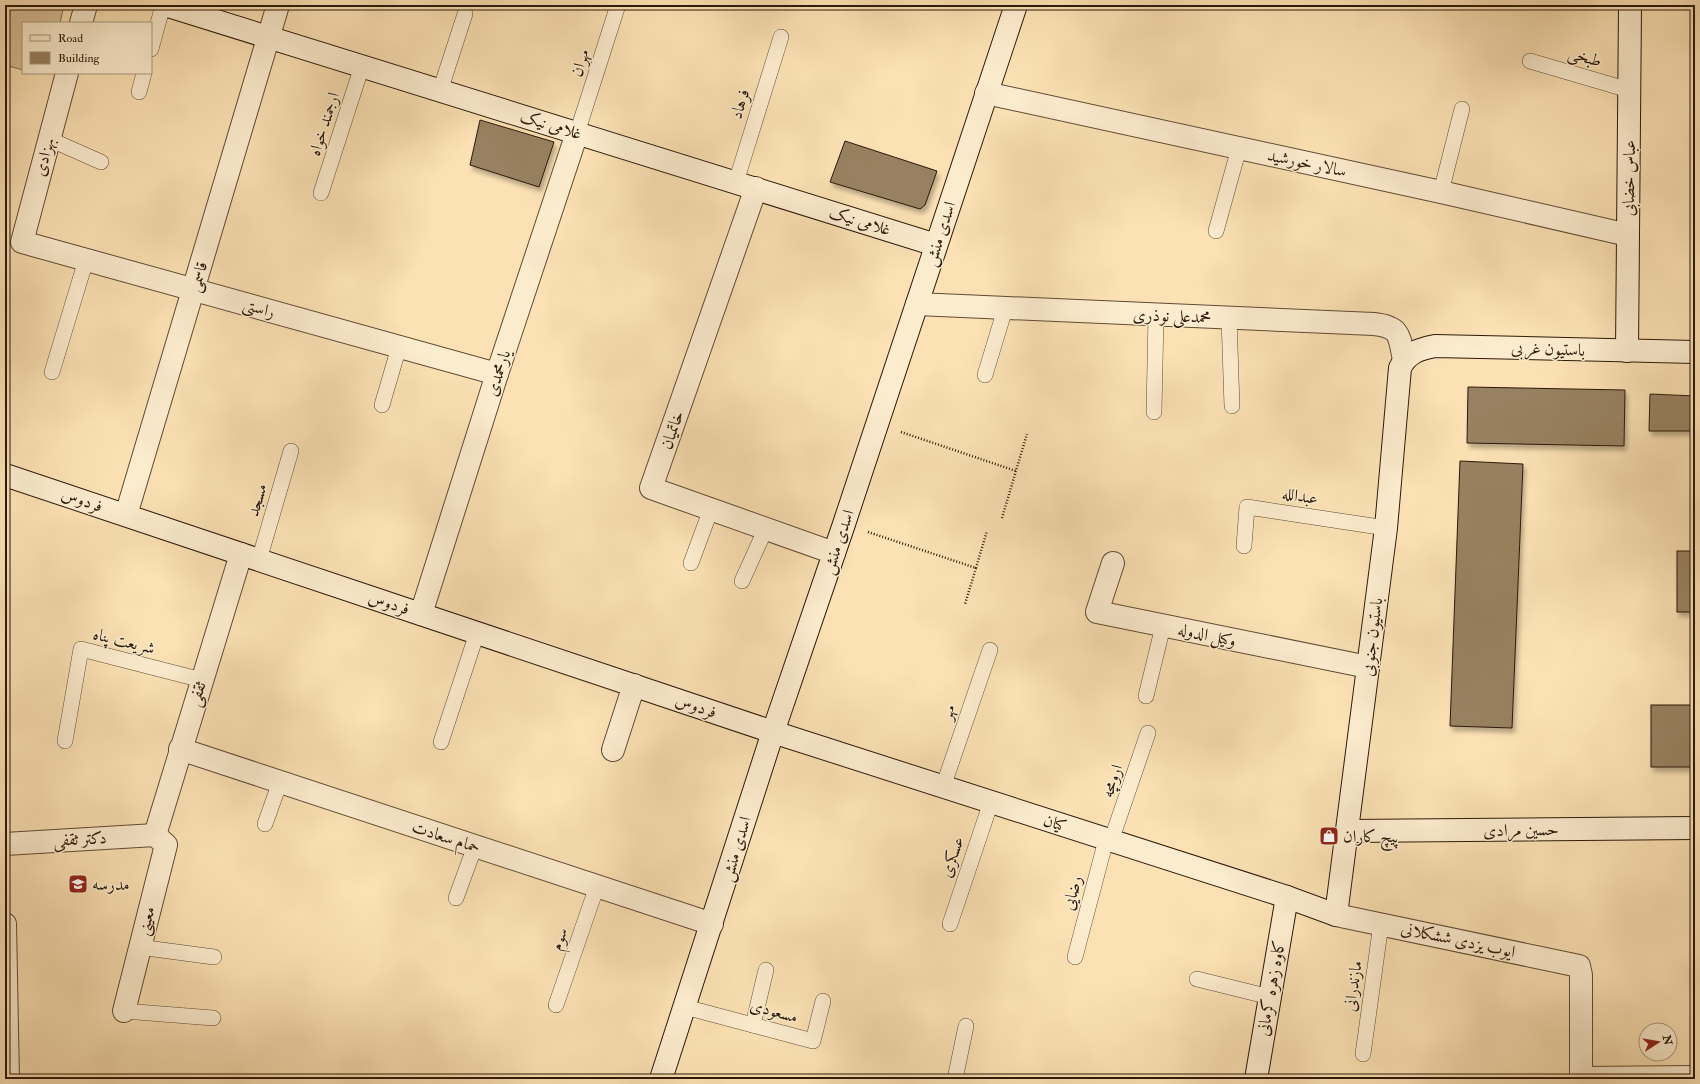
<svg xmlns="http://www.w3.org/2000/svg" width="1700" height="1084" viewBox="0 0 1700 1084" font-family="'IM FELL Double Pica',Amiri,serif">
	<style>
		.green { fill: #d8bf97; stroke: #826c50 }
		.building { fill: #988161; stroke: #2d1908; filter: url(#shadow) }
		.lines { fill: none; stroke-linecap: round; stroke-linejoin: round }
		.lane-casing { stroke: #604b33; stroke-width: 16 }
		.street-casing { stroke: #604b33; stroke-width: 24 }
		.secondary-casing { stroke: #2d1908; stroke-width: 24 }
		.path { stroke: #2d1908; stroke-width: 2.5; stroke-dasharray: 1 2; stroke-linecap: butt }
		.lane { stroke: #fcecce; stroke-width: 15 }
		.street { stroke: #fcecce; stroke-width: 22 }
		.secondary { stroke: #fcecce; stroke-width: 22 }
		.labels { text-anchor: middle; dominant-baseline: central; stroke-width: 3; stroke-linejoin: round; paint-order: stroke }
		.street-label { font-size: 17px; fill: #2d1908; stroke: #fcecce }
		.poi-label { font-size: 17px; fill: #2d1908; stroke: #fcecce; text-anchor: start }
	</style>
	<defs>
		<filter id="shadow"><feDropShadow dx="2.5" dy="4.5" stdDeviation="2" flood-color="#0004"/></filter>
	</defs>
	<rect width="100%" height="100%" fill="#fbe1b4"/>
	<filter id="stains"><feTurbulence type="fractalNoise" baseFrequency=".005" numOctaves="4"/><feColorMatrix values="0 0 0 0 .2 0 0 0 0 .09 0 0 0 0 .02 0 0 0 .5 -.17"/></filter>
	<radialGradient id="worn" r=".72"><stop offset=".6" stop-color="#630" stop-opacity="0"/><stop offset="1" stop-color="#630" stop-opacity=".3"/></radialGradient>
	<!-- green -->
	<path class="green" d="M5,5H64L60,23H23V70L5,65Z"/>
	<!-- building -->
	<g class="building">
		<path d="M480,120L554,142L539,187L470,165Z"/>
		<path d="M845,141L937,171L925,205L920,209L830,182Z"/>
		<path d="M1468,387L1625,390L1624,446L1467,443Z"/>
		<path d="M1650,394L1695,396V431H1649Z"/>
		<path d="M1460,461L1523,464L1512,728L1450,726Z"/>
		<rect x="1677" y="551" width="18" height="61"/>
		<rect x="1651" y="705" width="44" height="62"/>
	</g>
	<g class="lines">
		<defs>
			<g id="lane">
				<path d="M151,49L163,5"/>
				<path d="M1530,61L1629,90"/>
				<path d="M440,91L465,14"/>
				<path d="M139,92L144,73"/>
				<path d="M577,133L618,5"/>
				<path d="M49,139L101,162"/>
				<path d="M736,182L781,37"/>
				<path d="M1441,192L1462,109"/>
				<path d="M321,193L362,66"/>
				<path d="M1216,231L1239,148"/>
				<path d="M1229,318L1232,406"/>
				<path d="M52,372L86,260"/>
				<path d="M985,375L1005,309"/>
				<path d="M382,405L399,347"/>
				<path d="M1154,412L1156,315"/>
				<path d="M1244,546L1247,507L1386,528"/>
				<path d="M259,560L291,451"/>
				<path d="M691,563L711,509"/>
				<path d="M742,581L766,528"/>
				<path d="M1146,696L1163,626"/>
				<path d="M65,741L81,649L202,680"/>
				<path d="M441,742L477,633"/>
				<path d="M943,787L990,650"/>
				<path d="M265,824L280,782"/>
				<path d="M1111,841L1148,733"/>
				<path d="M456,898L475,846"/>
				<path d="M950,924L991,802"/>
				<path d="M139,947L214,957"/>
				<path d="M1075,957L1106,840"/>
				<path d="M1197,979L1270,997"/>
				<path d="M556,1005L597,886"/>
				<path d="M685,1007L813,1041L823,1001"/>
				<path d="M124,1011L213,1018"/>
				<path d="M753,1025L766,970"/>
				<path d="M1363,1054L1381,924"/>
				<path d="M955,1079L966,1026"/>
			</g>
			<g id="street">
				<path d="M81,23L86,5"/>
				<path d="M67,73L22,242L497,374"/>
				<path d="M986,93L1441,192L1628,235"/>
				<path d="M756,188L651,488L834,553"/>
				<path d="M917,304L1374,324C1401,327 1399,336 1404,360"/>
				<path d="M126,515L278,5"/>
				<path d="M1113,563L1097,612L1368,667"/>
				<path d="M421,614L497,374L577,133"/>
				<path d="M180,749L712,924"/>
				<path d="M613,750L634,685"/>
				<path d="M155,835L241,554"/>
				<path d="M5,844L155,835"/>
				<path d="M1336,915L1579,966L1581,975V1079"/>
				<path d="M5,924L8,1079"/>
				<path d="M124,1011L166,845L155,835"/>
				<path d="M1581,1078L1695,1077"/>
			</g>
			<g id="secondary">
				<path d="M165,5L936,245"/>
				<path d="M1627,351L1630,5"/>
				<path d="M5,475L773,732L1287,897L1336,915L1386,528L1400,368C1407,353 1419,349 1435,346L1695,352"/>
				<path d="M1347,831L1695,828"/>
				<path d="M661,1079L773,732L844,524L1016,5"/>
				<path d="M1256,1079L1287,897"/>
			</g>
		</defs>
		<!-- lane casing -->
		<use href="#lane" class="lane-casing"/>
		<!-- street casing -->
		<use href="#street" class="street-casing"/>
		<!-- secondary casing -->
		<use href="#secondary" class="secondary-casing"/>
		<!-- path -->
		<g class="path">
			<path d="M901,432L1016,471"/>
			<path d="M1002,518L1027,434"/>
			<path d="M868,532L976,568L965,604"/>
			<path d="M976,568L987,531"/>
		</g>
		<!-- lane -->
		<use href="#lane" class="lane"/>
		<!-- street -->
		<use href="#street" class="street"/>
		<!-- secondary -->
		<use href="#secondary" class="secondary"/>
	</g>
	<!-- icons -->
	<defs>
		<symbol id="shop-square" viewBox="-11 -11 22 22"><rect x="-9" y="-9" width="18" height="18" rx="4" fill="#8f2418" stroke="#fcecce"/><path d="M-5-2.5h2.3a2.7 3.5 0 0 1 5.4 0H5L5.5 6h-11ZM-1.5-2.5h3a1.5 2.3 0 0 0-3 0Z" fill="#fff"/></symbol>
		<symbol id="school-square" viewBox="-11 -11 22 22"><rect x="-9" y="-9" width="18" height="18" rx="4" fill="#8f2418" stroke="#fcecce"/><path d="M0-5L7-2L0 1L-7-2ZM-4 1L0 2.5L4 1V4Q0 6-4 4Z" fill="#fff"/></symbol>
	</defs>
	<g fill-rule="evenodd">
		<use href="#shop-square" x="1318" y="825" width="22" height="22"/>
		<use href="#school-square" x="67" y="873" width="22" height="22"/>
	</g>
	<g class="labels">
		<!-- street labels -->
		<g class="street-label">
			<text transform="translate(1585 57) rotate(16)">طبخی</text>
			<text transform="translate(580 63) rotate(-72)">مهران</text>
			<text transform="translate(740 104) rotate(-73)">فرهاد</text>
			<text transform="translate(324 124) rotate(-72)">ارجمند خواه</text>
			<text transform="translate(551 125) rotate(17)">غلامی نیک</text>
			<text transform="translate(44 157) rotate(-75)">بهزادی</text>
			<text transform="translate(1307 163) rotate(12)">سالار خورشید</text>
			<text transform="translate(1629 178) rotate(-89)">عباس خضابی</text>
			<text transform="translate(860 221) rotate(17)">غلامی نیک</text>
			<text transform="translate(940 234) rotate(-72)">اسدی منش</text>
			<text transform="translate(198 277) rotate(-74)">قاسمی</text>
			<text transform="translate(259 308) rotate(16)">راستی</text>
			<text transform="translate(1172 316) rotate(2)">محمدعلی نوذری</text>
			<text transform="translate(1548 349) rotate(2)">باستیون غربی</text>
			<text transform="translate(498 373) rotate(-72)">یارمحمدی</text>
			<text transform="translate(672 430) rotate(-71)">خاتمیان</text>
			<text transform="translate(1300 496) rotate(9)">عبدالله</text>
			<text transform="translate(82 500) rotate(19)">فردوس</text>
			<text transform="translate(257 500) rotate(-74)">مسجد</text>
			<text transform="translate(838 542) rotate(-71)">اسدی منش</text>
			<text transform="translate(389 603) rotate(18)">فردوس</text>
			<text transform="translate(1207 635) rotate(12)">وکیل الدوله</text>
			<text transform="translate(1372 637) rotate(-83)">باستیون جنوبی</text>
			<text transform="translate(124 641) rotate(14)">شریعت پناه</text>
			<text transform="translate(197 694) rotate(-73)">ثقفی</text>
			<text transform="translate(696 706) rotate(19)">فردوس</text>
			<text transform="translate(948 712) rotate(-71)">مهر</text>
			<text transform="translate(1112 781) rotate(-71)">ارومچه</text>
			<text transform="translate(1055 823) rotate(18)">کیان</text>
			<text transform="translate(1521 830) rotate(-1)">حسین مرادی</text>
			<text transform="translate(446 837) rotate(18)">حمام سعادت</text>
			<text transform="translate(80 839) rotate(-3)">دکتر ثقفی</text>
			<text transform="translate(736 849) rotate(-73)">اسدی منش</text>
			<text transform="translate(952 857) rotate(-71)">عسکری</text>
			<text transform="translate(1072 893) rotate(-75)">رضایی</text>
			<text transform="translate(146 921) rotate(-76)">معینی</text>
			<text transform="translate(559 939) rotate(-71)">سوم</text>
			<text transform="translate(1458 940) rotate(12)">ایوب یزدی ششکلانی</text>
			<text transform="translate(1353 986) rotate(-82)">مازندرانی</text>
			<text transform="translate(1271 988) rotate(-80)">کاوه زهره کرمانی</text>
			<text transform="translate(774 1011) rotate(15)">مسعودی</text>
		</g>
		<!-- poi labels -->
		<g class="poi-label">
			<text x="1343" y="836">پیچ کاران</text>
			<text x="92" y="884">مدرسه</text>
		</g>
	</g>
	<!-- margin -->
	<rect width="1700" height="1084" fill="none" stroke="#fbe1b4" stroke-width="20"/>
	<rect x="6" y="6" width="1688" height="1072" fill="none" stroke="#2d1908" stroke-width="2"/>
	<rect x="10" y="10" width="1680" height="1064" fill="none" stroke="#2d1908"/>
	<!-- legend -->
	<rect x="22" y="22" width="130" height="52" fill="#fcecce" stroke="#a9987f"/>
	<rect x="30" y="35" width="20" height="6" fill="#fcecce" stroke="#a9987f"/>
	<text x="58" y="42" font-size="12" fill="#2d1908">Road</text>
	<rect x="30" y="52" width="20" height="12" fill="#988161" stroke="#a9987f"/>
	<text x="58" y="62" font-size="12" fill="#2d1908">Building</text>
	<!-- north arrow -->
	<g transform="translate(1658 1042) rotate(78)"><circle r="19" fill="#fcecce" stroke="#a9987f"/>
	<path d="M0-3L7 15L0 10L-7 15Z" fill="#8f2418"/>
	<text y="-6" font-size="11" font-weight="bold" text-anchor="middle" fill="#2d1908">N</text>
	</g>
	<rect width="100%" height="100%" filter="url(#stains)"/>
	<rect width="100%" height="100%" fill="url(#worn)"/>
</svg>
